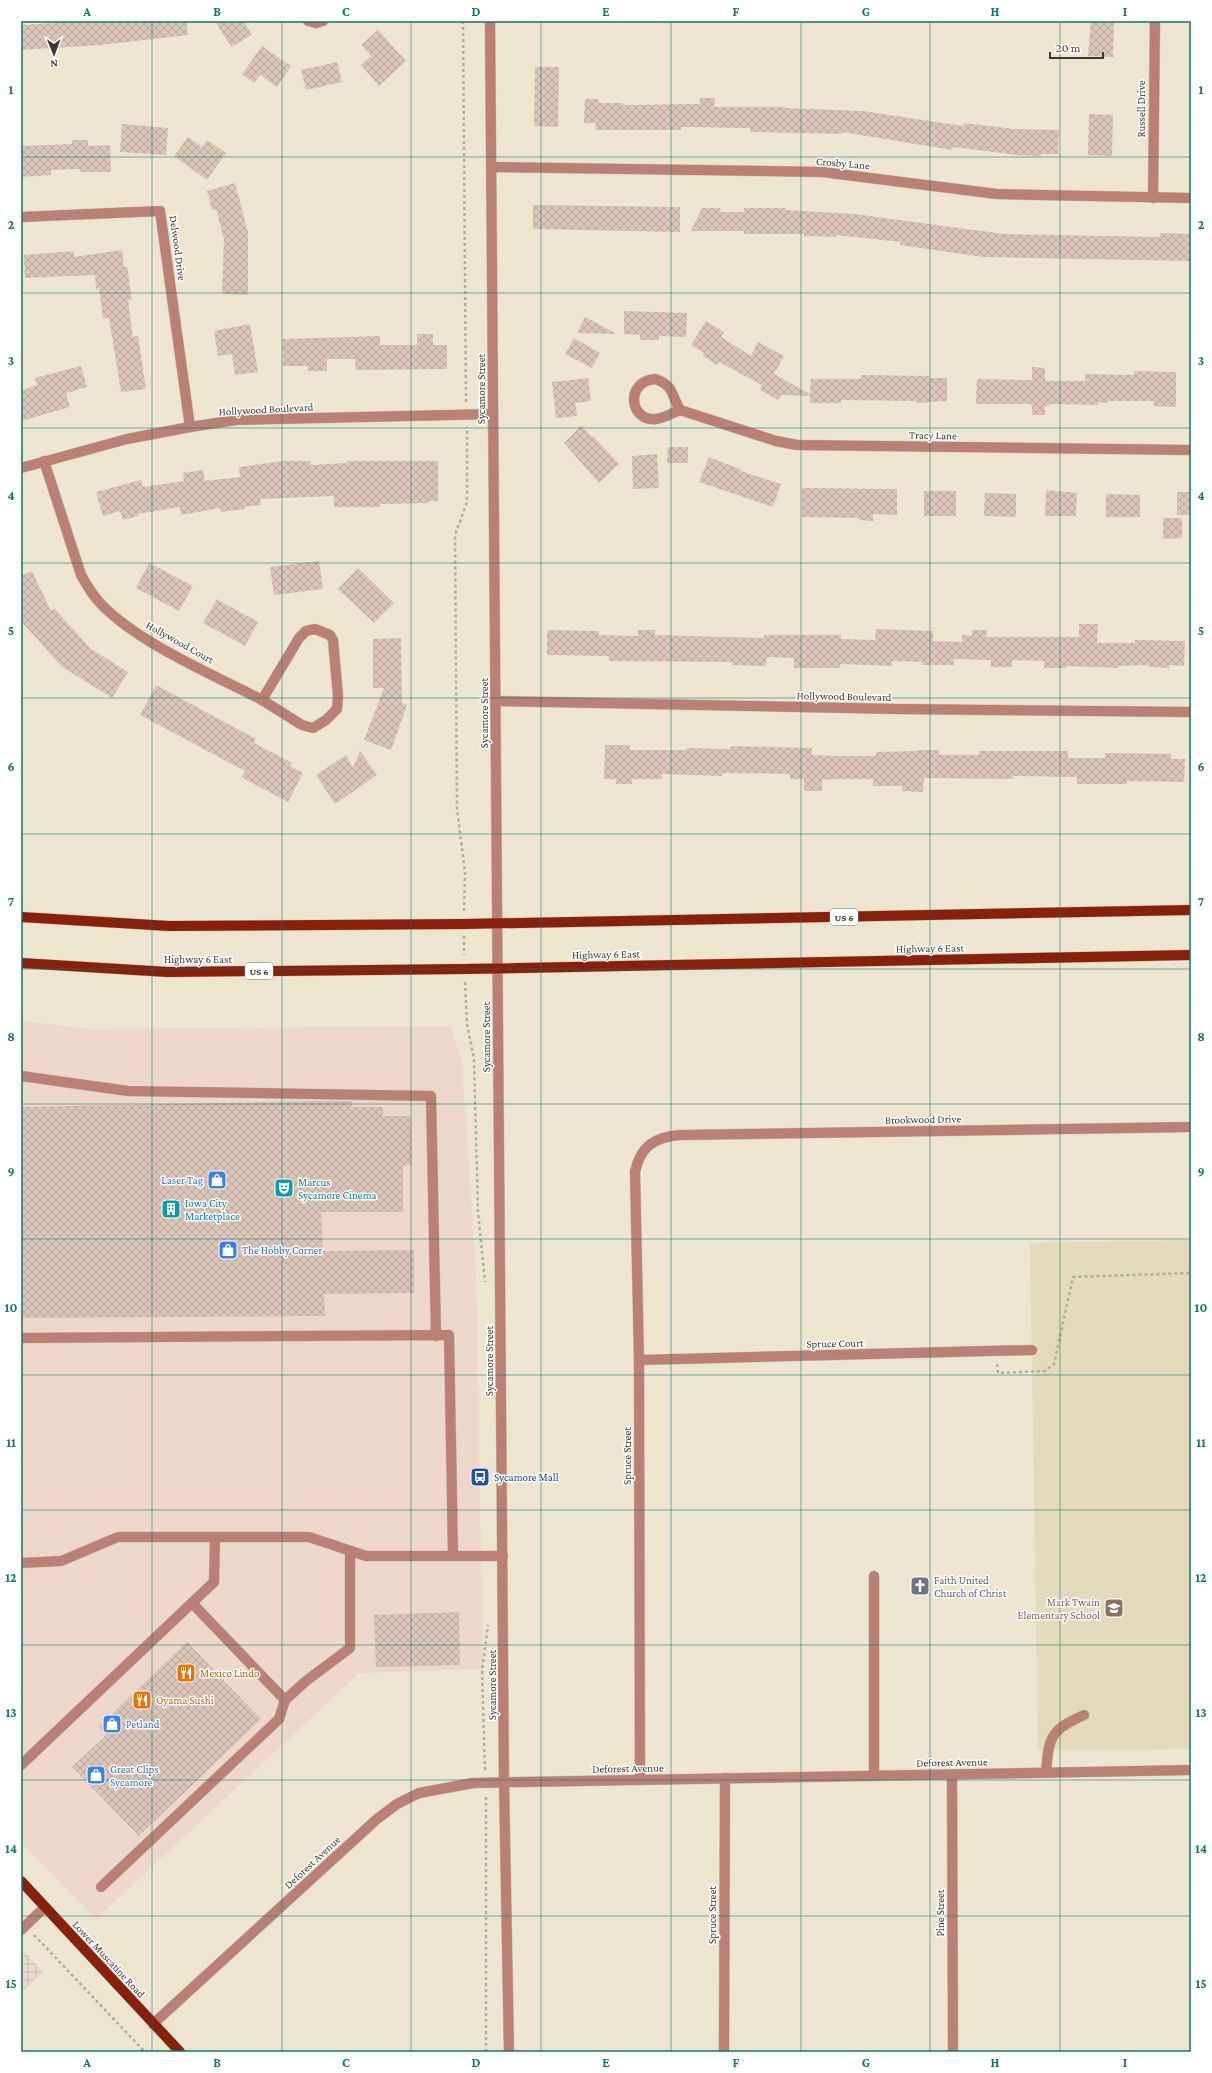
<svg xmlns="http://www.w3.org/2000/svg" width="1212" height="2073" viewBox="0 0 1212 2073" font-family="'Crimson Pro',serif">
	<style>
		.commercial { fill: #ecd7c9 }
		.industrial { fill: url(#industrial-grid) }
		.built { fill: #e3d9bb }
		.building { fill: url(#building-cross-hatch) }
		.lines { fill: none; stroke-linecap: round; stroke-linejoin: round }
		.minor-casing { stroke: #cac3af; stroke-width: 11 }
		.major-casing { stroke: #cac3af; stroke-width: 11 }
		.path { stroke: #b2ac9a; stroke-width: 2.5; stroke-dasharray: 3 3; stroke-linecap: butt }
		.minor { stroke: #ba8073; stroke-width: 10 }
		.major { stroke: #88210b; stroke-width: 10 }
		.grid { fill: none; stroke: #0f766e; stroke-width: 1; stroke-opacity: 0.55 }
		.labels { text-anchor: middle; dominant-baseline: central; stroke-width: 3; stroke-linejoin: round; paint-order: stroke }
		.shield { fill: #fff; stroke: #76746e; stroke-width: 1 }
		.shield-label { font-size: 10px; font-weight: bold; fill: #3c3930 }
		.street-label { font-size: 11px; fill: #3c3930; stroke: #fff }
		.shop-label { font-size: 11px; fill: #366cbe; stroke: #fff; text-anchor: start }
		.culture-label { font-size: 11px; fill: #0d838f; stroke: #fff; text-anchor: start }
		.transit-label { font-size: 11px; fill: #164399; stroke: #fff; text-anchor: start }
		.worship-label { font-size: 11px; fill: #5b616d; stroke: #fff; text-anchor: start }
		.education-label { font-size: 11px; fill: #785e54; stroke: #fff; text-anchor: end }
		.food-label { font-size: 11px; fill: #c56008; stroke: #fff; text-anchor: start }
		.neatline { fill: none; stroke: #0f766e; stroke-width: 1.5 }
		.grid-label { font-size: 13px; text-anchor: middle; font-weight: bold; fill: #0f766e }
	</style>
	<defs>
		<pattern id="industrial-grid" width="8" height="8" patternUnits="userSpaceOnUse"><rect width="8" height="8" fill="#edd6ca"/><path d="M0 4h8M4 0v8" fill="none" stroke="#ccb8ae"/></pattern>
		<pattern id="building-cross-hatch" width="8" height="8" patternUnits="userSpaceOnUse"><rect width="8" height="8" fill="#dac4b8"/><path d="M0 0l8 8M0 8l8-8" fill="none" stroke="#bca99e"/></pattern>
	</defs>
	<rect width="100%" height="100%" fill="#ede5cf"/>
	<!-- commercial -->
	<path class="commercial" d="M21,1021L90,1029L451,1026L462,1065L476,1271L483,1669L359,1673L96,1919L21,1842Z"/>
	<!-- industrial -->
	<path class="industrial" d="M21,1948L43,1972L21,1992Z"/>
	<!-- built -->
	<path class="built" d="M1191,1240V1749L1038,1750L1030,1243Z"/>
	<!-- building -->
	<g class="building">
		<path d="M93,21H186L188,35L101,45L21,50V25Z"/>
		<path d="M215,21H244L252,35L231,47Z"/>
		<path d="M1091,21H1114L1113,57L1088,56Z"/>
		<path d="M378,30L406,61L379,86L361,65L371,56L361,45Z"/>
		<path d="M262,46L291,66L277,87L260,75L254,83L242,74Z"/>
		<path d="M337,62L342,82L306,90L301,70Z"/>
		<path d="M535,67H559L558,127L534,126Z"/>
		<path d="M700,98H715L714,107H786V108L862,111L964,126L965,123L1014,129L1059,130L1058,154H1041V156L1017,155L953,147L952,150L842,132V134L750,132V128L681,127V130H595L596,123H584L585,99H599V103H623V105L700,104Z"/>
		<path d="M1089,114L1113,115L1112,156L1088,155Z"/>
		<path d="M122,124L168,128L166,155L120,152Z"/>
		<path d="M188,137L202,147L207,140L226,153L207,180L174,156Z"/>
		<path d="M72,140H88V146L110,145L111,172H80V169L51,170V175L21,177V146L72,144Z"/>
		<path d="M235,183L248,232V295L222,294L224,239L216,209L212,210L207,191Z"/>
		<path d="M533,205L680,207V232L533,229Z"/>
		<path d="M702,208H720L721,212H744V208H785V210L854,214L1004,234L1160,237V233L1191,234V261L983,257L900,245L901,242L836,235V237L804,236V234H744V231H691Z"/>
		<path d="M122,250L124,267H127L132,299L128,300L133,337L138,336L146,389L121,392L109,318L103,319L99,288L96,289L95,275L25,278L24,255L74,251V257Z"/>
		<path d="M624,311L687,313L686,337L659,336V340H640V335L624,334Z"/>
		<path d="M585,317L617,334L577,333Z"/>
		<path d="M706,321L724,332L721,337L751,356L758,342L784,356L774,374L810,394L811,379H861V375L929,376V378H947V401L916,403V401L841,400V403H810V396L781,395L778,400L760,390L762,385L719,362L717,365L703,356L704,353L691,345Z"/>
		<path d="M250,324L258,372L235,375L232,354L218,356L214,331Z"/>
		<path d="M417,334H433V345H447V369L356,370L355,359H327V371H308L307,366H283L282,339L380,336V345H417Z"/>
		<path d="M574,338L600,353L592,368L565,354Z"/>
		<path d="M81,366L87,387L66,393L70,407L21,421V391L37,385L35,378Z"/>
		<path d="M1032,367L1045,368V381H1085V374L1134,375V371L1176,372V407L1154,406V401H1108V403L1098,402V405L1050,404V406H1045V415H1032V406L1030,404H976L977,379L1032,380Z"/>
		<path d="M588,378L591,401L575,403L577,416L556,418L552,382Z"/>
		<path d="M581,426L592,437L593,436L619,464L599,483L564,443Z"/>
		<path d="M668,447H688V463H667Z"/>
		<path d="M657,454L659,488L633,489L632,456Z"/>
		<path d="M709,457L742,470L741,471L781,484L773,507L699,482Z"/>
		<path d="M282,461H310L311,465L347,463V461H438V501H429V503L380,504V507H334V496L260,499L261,505L244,507L245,509L221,512L220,508L181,515L180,507L138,514V516L123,520L120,511L103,516L96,492L141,480L143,487L184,481L183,473L203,470L205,481L240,477L239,467Z"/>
		<path d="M802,488L897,489V515L873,514V521L859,520V518L802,517Z"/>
		<path d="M1046,490L1077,493L1076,516H1045Z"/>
		<rect x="924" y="491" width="32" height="25"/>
		<rect x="1177" y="492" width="14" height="23"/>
		<path d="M985,493L1016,494V517L984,516Z"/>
		<path d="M1106,494L1140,495V517H1106Z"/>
		<path d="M1163,518H1182V538L1163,539Z"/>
		<path d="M319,561L323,589L274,595L270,567Z"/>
		<path d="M149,563L193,586L179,611L136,588Z"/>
		<path d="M358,568L394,603L374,623L338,589Z"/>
		<path d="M32,571L51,611L54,608L91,649L128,672L112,698L61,666L21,621V576Z"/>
		<path d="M217,599L258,622L245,646L203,623Z"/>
		<path d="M1079,624H1098L1097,643H1135V640L1185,641L1184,666L1169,665V668L1149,667V665L1118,666V668L1066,666V668H1044V661L1012,660V667H991V660L954,659V665H922V662L892,661V666L840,664V668H794V658L767,657L766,666L732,665V662L608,661L609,656L547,655V630L599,631V635L638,636V630H655V635L764,638V635H841V639L875,640L876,629L933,631V641L962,642V635L972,636V630H987L986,637H1079Z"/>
		<path d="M401,638L402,703L407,705L391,750L364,740L384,688H373V639Z"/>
		<path d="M156,685L256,739L254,743L292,763L290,766L303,773L288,802L241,777L245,771L140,715Z"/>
		<path d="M605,745H630V750H687V748L731,749V746L812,748V755L839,756H876V752L917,751V750H939V755H979V751H1068V758H1105V753L1171,754V759H1185L1184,782L1127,781V784H1077V777L1013,776V779L924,778L923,792L902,791V786H873V779H839L822,780V791H804V779H790V774L722,773V776L662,774V779H632V784H616V779H604Z"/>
		<path d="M360,751L377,775L335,804L316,775L346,755L353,768Z"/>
		<path d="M312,1101H351L352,1107H383V1116H411L412,1165L403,1166V1212H321L323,1251L414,1250V1293L324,1294L325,1316L21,1318V1107Z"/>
		<path d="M459,1612L460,1665L376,1667L374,1615Z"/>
		<path d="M187,1642L261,1719L139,1836L72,1767L106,1735L98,1727Z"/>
	</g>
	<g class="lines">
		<defs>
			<g id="minor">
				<path d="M308,21L316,23L323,21"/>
				<path d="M490,21L504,1782L509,2052"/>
				<path d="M491,167L822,172L997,194L1191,198"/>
				<path d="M1153,198L1155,21"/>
				<path d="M21,217L160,211L190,427"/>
				<path d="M655,379C674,385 671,395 680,410C672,413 664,418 656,419C630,422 624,382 655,379Z"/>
				<path d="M680,410L776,441L797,445L1191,450"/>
				<path d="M44,461L81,575C87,586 93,596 102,605C140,644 214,675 262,700"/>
				<path d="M21,468L127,439L190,427L236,420L493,414"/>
				<path d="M315,629L330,635L333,640L338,696L337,709L326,720L313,728L302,725L262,700L299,638L306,631Z"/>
				<path d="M496,701L897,709L1191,712"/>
				<path d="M21,1076L128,1091L431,1096L436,1336"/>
				<path d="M21,1338L449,1335L453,1555"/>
				<path d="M639,1360L1032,1350"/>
				<path d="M21,1563L61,1561L118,1537H309L366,1556H503"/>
				<path d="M192,1603L285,1700L306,1681L350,1648V1551"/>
				<path d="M21,1765L214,1582L215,1537"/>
				<path d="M1046,1772C1049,1737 1050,1730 1084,1715"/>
				<path d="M874,1775V1576"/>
				<path d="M952,1775L953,2052"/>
				<path d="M640,1780L639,1360L635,1172C640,1147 654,1137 680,1135L1191,1127"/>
				<path d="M101,1887L279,1719L285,1700"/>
				<path d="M21,1930L45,1907"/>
				<path d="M153,2024L377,1819L397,1804L419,1793L473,1783L1191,1770"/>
				<path d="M724,2052L725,1778"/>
			</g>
			<g id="major">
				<path d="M21,917L169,926L464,924L1191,910"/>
				<path d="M21,963L168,972L465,969L1191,955"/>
				<path d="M21,1881L180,2052"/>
			</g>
		</defs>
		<!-- minor casing -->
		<use href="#minor" class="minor-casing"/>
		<!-- major casing -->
		<use href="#major" class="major-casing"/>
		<!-- path -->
		<g class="path">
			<path d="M463,21L466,402"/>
			<path d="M464,911L465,872L457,809L455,535L467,502V427"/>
			<path d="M464,936V955"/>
			<path d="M465,982L467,1024L474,1059L478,1212L485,1282"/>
			<path d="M997,1364L998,1373L1045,1371L1054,1364L1073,1277L1191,1273"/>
			<path d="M485,1770L482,1671L488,1625"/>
			<path d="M486,1797V2052"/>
			<path d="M34,1935L145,2052"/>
		</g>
		<!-- minor -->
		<use href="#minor" class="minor"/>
		<!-- major -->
		<use href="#major" class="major"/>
	</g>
	<!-- grid -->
	<path class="grid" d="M152,21V2052M282,21V2052M411,21V2052M541,21V2052M671,21V2052M801,21V2052M930,21V2052M1060,21V2052M21,157H1191M21,293H1191M21,428H1191M21,563H1191M21,698H1191M21,834H1191M21,969H1191M21,1104H1191M21,1239H1191M21,1375H1191M21,1510H1191M21,1645H1191M21,1780H1191M21,1916H1191"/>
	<!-- icons -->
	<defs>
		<symbol id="shop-square" viewBox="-11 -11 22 22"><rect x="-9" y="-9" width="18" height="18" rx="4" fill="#3f7fe0" stroke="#fff"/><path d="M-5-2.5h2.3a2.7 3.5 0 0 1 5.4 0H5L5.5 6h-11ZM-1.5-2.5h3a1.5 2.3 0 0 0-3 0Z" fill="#fff"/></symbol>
		<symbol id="theatre-square" viewBox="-11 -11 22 22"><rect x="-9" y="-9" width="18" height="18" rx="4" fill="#0f9aa8" stroke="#fff"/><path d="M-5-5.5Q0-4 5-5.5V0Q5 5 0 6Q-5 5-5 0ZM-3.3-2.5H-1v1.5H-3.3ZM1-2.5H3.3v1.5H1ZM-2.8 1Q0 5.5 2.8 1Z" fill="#fff"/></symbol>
		<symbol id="building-square" viewBox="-11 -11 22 22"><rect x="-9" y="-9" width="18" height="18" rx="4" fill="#0f9aa8" stroke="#fff"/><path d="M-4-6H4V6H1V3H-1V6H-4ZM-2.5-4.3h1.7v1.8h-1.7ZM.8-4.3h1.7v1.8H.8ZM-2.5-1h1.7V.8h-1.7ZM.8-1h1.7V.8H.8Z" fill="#fff"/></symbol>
		<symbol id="bus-square" viewBox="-11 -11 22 22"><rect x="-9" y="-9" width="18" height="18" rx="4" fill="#1a4fb4" stroke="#fff"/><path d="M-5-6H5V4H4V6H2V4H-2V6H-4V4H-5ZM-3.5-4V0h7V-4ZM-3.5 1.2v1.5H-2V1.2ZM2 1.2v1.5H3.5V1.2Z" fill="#fff"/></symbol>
		<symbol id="church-square" viewBox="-11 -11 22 22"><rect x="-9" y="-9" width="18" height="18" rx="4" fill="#6b7280" stroke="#fff"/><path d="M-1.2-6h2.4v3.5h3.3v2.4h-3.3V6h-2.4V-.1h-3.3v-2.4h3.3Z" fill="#fff"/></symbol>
		<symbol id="school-square" viewBox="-11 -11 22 22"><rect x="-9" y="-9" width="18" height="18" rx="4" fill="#8d6e63" stroke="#fff"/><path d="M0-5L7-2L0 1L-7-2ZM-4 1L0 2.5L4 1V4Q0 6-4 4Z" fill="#fff"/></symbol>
		<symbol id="restaurant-square" viewBox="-11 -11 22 22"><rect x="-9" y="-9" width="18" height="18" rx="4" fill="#e8710a" stroke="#fff"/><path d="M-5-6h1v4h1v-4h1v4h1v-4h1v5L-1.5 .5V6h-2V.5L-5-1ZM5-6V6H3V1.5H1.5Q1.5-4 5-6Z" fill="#fff"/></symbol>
	</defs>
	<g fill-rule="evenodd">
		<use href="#shop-square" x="206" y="1169" width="22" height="22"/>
		<use href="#theatre-square" x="273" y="1177" width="22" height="22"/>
		<use href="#building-square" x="160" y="1198" width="22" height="22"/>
		<use href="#shop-square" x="217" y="1239" width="22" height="22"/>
		<use href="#bus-square" x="469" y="1466" width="22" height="22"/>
		<use href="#church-square" x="909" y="1575" width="22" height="22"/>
		<use href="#school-square" x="1103" y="1597" width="22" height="22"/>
		<use href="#restaurant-square" x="175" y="1662" width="22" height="22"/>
		<use href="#restaurant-square" x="131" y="1689" width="22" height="22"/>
		<use href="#shop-square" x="101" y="1713" width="22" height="22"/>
		<use href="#shop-square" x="85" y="1764" width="22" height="22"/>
	</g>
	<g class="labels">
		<!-- shield labels -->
		<g class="shield">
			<rect x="830" y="909" width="28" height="16" rx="3"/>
			<rect x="245" y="963" width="28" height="16" rx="3"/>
		</g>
		<g class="shield-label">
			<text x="844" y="917">US 6</text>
			<text x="259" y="971">US 6</text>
		</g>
		<!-- street labels -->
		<g class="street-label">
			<text transform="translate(1141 109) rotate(-90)">Russell Drive</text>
			<text transform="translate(843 163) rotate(5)">Crosby Lane</text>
			<text transform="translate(178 248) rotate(82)">Delwood Drive</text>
			<text transform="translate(481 389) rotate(-90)">Sycamore Street</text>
			<text transform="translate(266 409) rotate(-3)">Hollywood Boulevard</text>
			<text transform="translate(933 435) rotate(1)">Tracy Lane</text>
			<text transform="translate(180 642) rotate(29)">Hollywood Court</text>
			<text transform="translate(844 696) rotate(1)">Hollywood Boulevard</text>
			<text transform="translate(484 713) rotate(-90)">Sycamore Street</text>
			<text transform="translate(930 948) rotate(-1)">Highway 6 East</text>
			<text transform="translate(606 954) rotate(-1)">Highway 6 East</text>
			<text x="198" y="959">Highway 6 East</text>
			<text transform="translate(486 1037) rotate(-90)">Sycamore Street</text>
			<text transform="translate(923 1119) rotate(-1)">Brookwood Drive</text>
			<text transform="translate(835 1343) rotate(-1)">Spruce Court</text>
			<text transform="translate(489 1361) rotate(-90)">Sycamore Street</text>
			<text transform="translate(627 1456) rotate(-90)">Spruce Street</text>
			<text transform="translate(492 1685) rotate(-90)">Sycamore Street</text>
			<text transform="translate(952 1762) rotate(-1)">Deforest Avenue</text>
			<text transform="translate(628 1768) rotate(-1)">Deforest Avenue</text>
			<text transform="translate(312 1862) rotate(-43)">Deforest Avenue</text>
			<text transform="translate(940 1913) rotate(-90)">Pine Street</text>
			<text transform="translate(712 1915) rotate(-90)">Spruce Street</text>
			<text transform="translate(109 1959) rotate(47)">Lower Muscatine Road</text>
		</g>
		<!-- shop labels -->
		<g class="shop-label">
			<text x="203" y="1180" text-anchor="end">Laser Tag</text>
			<text x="242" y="1250">The Hobby Corner</text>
			<text x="126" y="1724">Petland</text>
			<text x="110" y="1769">Great Clips<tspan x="110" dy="13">Sycamore</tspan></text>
		</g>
		<!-- culture labels -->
		<g class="culture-label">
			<text x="298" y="1182">Marcus<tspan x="298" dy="13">Sycamore Cinema</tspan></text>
			<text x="185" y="1203">Iowa City<tspan x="185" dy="13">Marketplace</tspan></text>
		</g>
		<!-- transit labels -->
		<g class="transit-label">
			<text x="494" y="1477">Sycamore Mall</text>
		</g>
		<!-- worship labels -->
		<g class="worship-label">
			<text x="934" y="1580">Faith United<tspan x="934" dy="13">Church of Christ</tspan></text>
		</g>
		<!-- education labels -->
		<g class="education-label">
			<text x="1100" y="1602">Mark Twain<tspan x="1100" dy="13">Elementary School</tspan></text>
		</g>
		<!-- food labels -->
		<g class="food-label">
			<text x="200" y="1673">Mexico Lindo</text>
			<text x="156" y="1700">Oyama Sushi</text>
		</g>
	</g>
	<!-- border -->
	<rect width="1212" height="2073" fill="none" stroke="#ffffff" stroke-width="44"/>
	<!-- north arrow -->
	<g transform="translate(54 54) rotate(179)" stroke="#ffffff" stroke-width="3" paint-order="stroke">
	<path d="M0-3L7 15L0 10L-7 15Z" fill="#3c3930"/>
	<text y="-6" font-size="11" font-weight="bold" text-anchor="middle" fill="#3c3930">N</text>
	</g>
	<!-- scale -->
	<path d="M1050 52v6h53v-6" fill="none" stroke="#3c3930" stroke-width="2"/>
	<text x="1056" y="52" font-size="12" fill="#3c3930" stroke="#ffffff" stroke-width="3" paint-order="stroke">20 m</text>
	<rect x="22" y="22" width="1168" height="2029" class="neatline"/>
	<g class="grid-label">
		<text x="87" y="16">A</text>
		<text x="217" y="16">B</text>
		<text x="346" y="16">C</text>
		<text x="476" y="16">D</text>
		<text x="606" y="16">E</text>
		<text x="736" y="16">F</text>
		<text x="866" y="16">G</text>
		<text x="995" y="16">H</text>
		<text x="1125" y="16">I</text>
		<text x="11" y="94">1</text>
		<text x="1201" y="94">1</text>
		<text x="11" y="229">2</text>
		<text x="1201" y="229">2</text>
		<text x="11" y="365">3</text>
		<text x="1201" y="365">3</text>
		<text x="11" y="500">4</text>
		<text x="1201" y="500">4</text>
		<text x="11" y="635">5</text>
		<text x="1201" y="635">5</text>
		<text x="11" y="771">6</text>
		<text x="1201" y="771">6</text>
		<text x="11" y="906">7</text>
		<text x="1201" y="906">7</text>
		<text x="11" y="1041">8</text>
		<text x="1201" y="1041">8</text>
		<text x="11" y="1176">9</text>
		<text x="1201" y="1176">9</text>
		<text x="11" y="1312">10</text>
		<text x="1201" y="1312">10</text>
		<text x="11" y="1447">11</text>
		<text x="1201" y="1447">11</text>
		<text x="11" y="1582">12</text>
		<text x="1201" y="1582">12</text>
		<text x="11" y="1717">13</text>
		<text x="1201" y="1717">13</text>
		<text x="11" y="1853">14</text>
		<text x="1201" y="1853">14</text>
		<text x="11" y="1988">15</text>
		<text x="1201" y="1988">15</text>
		<text x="87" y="2067">A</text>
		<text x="217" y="2067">B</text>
		<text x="346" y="2067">C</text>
		<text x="476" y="2067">D</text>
		<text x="606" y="2067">E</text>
		<text x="736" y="2067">F</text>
		<text x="866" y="2067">G</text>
		<text x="995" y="2067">H</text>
		<text x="1125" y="2067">I</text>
	</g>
</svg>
